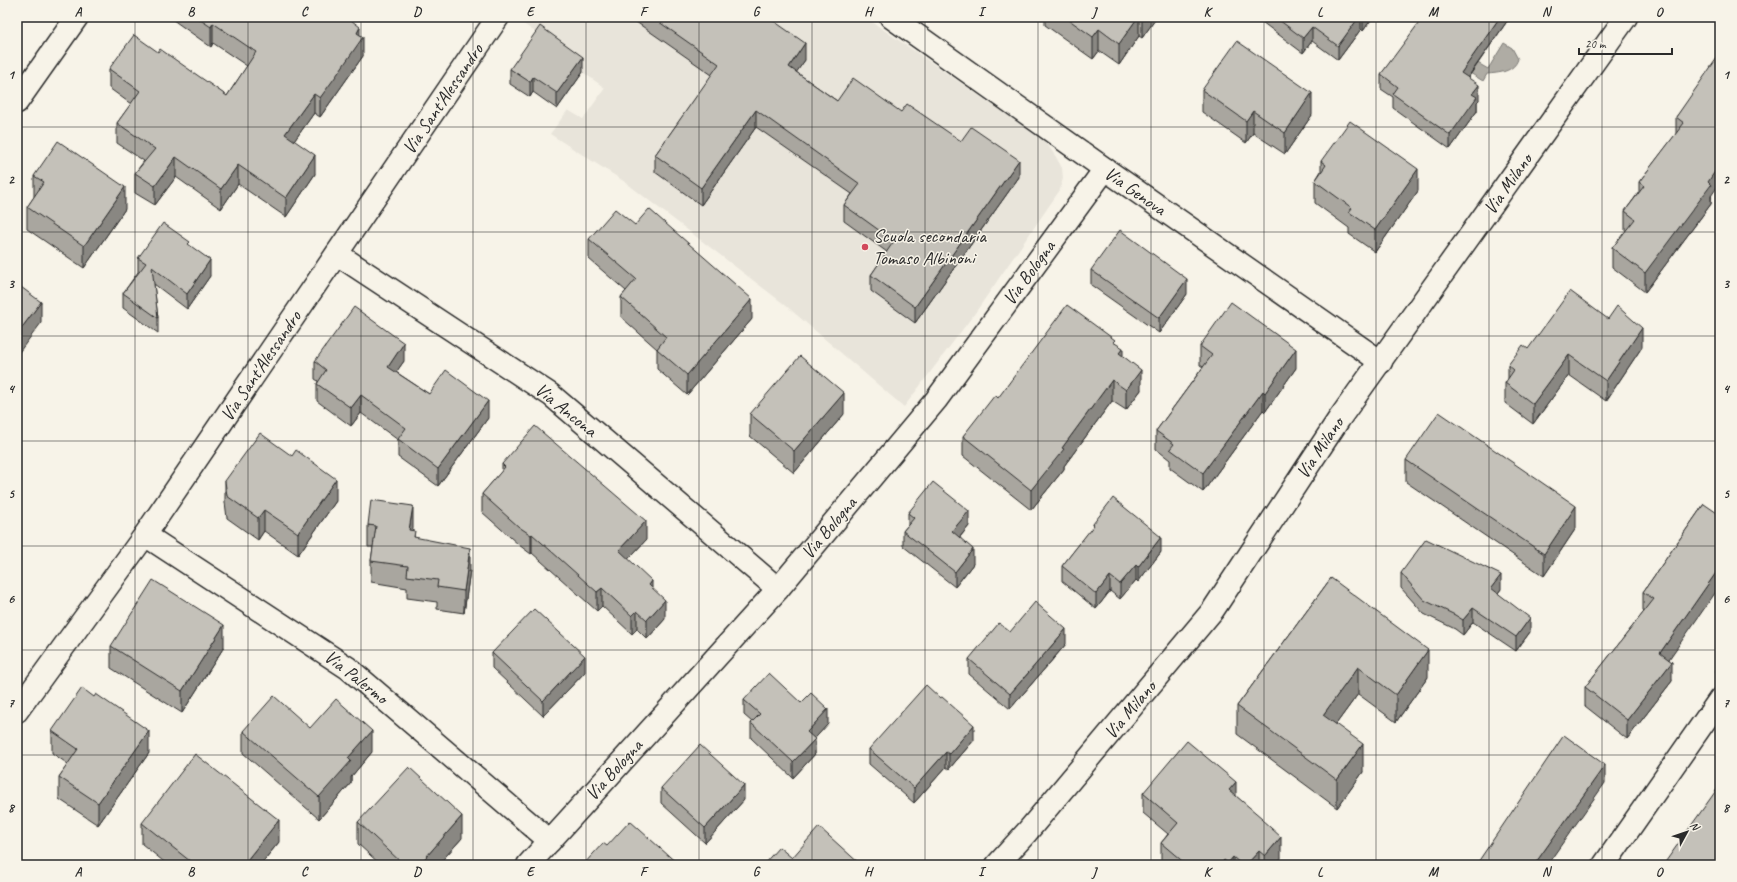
<svg xmlns="http://www.w3.org/2000/svg" width="1737" height="882" viewBox="0 0 1737 882" font-family="Caveat,sans-serif">
	<style>
		.built { fill: #e8e4da }
		.water { fill: #afaca4; stroke: #7a7874 }
		.lines { fill: none; stroke-linecap: round; stroke-linejoin: round }
		.minor-casing { stroke: #2b2b2b; stroke-width: 25 }
		.path { stroke: #2b2b2b; stroke-width: 2.5; stroke-dasharray: 4 3; stroke-linecap: butt }
		.minor { stroke: #f7f3e8; stroke-width: 22 }
		.wall { fill: #a9a69f; stroke: #2b2b2b }
		.shaded-wall { fill: #898782; stroke: #2b2b2b }
		.building { fill: #c4c1b9; stroke: #2b2b2b }
		.grid { fill: none; stroke: #2b2b2b; stroke-width: 1; stroke-opacity: 0.55 }
		.poi-dot { fill: #d1495b; stroke: #f7f3e8; stroke-width: 1.5 }
		.labels { text-anchor: middle; dominant-baseline: central; stroke-width: 3; stroke-linejoin: round; paint-order: stroke }
		.street-label { font-size: 19px; fill: #2b2b2b; stroke: #f7f3e8 }
		.poi-label { font-size: 19px; fill: #2b2b2b; stroke: #f7f3e8; text-anchor: start }
		.neatline { fill: none; stroke: #2b2b2b; stroke-width: 1.5 }
		.grid-label { font-size: 13px; text-anchor: middle; font-weight: bold; fill: #2b2b2b }
	</style>
	<rect width="100%" height="100%" fill="#f7f3e8"/>
	<filter id="ink" filterUnits="userSpaceOnUse"><feTurbulence type="fractalNoise" baseFrequency=".025" numOctaves="2"/><feDisplacementMap in="SourceGraphic" scale="8" xChannelSelector="R" yChannelSelector="G"/><feConvolveMatrix kernelMatrix="1 2 1 2 8 2 1 2 1" color-interpolation-filters="sRGB"/></filter>
	<g filter="url(#ink)">
		<!-- built -->
		<path class="built" d="M520,17H865L1045,141L1056,157L1062,168L1063,178L1060,190L975,313L904,407L784,304L625,182L550,134L568,110L583,119L605,88L542,43L545,39L518,20Z"/>
		<!-- water -->
		<path class="water" d="M1504,43L1512,48L1518,59C1514,72 1499,73 1487,74L1483,81L1470,73L1476,62L1488,69Z"/>
		<g class="lines">
			<defs>
				<g id="minor">
					<path d="M891,17L1105,169L1381,362"/>
					<path d="M17,102L77,17"/>
					<path d="M337,254L551,395L778,589"/>
					<path d="M145,535L348,668L550,841"/>
					<path d="M17,711L145,535L498,17"/>
					<path d="M528,865L778,589L936,400L1105,169"/>
					<path d="M997,865L1027,832L1213,610L1339,419L1626,17"/>
					<path d="M1604,865L1720,699"/>
				</g>
			</defs>
			<!-- minor casing -->
			<use href="#minor" class="minor-casing"/>
			<!-- path -->
			<path class="path" d="M1716,672L1720,666"/>
			<!-- minor -->
			<use href="#minor" class="minor"/>
		</g>
		<!-- wall -->
		<g class="wall">
			<path d="M169,17H347L360,35L363,56L320,117L314,113L294,141L315,174L286,217L238,184L221,209L176,177L155,205L135,193V173L144,161L117,143V123L131,104L109,88V69L158,52L227,96L247,66L213,43L211,47Z"/>
			<path d="M629,17H768L805,60L796,72L837,101L901,112L961,141L1019,177L915,323L871,291V275L887,252L844,221V205L852,194L756,127L701,205L655,172V155L712,75Z"/>
			<path d="M1045,17H1157L1142,38L1139,36L1119,65L1099,51L1093,59L1045,25Z"/>
			<path d="M1262,17H1373L1363,31L1361,29L1338,60L1312,41L1303,53L1262,22Z"/>
			<path d="M1428,17H1510L1468,78L1479,100L1477,102V111L1450,149L1393,108V97L1381,89V74Z"/>
			<path d="M1720,60L1711,204L1645,292L1612,267V248L1626,231L1625,230V211L1639,192V182L1676,134V117Z"/>
			<path d="M510,69L583,72L557,109L533,92L530,97L510,84Z"/>
			<path d="M1202,90L1312,115L1285,154L1253,133L1246,143L1202,112Z"/>
			<path d="M1321,161L1418,191L1375,252L1349,234V228L1315,203V181L1321,171Z"/>
			<path d="M34,176L125,209L84,268L27,229V207L34,197Z"/>
			<path d="M635,225L752,319L687,395L657,369V349L621,317V297L626,291L589,259V239Z"/>
			<path d="M190,246L210,276L187,309L154,284L158,318V333L123,308V293L138,272V258Z"/>
			<path d="M1091,270L1187,294L1159,333L1091,285Z"/>
			<path d="M1115,343L1141,390L1126,410L1112,401L1064,466V469L1031,510L963,456V436L998,398Z"/>
			<path d="M1200,346L1296,368L1265,412L1263,410L1203,492L1170,468V460L1156,449V431L1203,367L1200,365Z"/>
			<path d="M1642,347L1606,401L1569,375L1533,424L1505,403V383L1508,380V365L1528,349Z"/>
			<path d="M315,361H404L396,372L429,394L488,418L438,486L398,457V440L361,413L351,426L317,401V384L318,381L315,379Z"/>
			<path d="M750,414H844L794,473L750,436Z"/>
			<path d="M292,456L336,501L298,555L264,531L258,540L227,518L225,502V481Z"/>
			<path d="M1406,460L1576,528L1544,576L1406,482Z"/>
			<path d="M502,464L646,540L628,559L652,589L665,619L647,639L637,629L632,634L602,606L597,611L532,553L531,554L519,545L482,512V494L502,471Z"/>
			<path d="M1704,504L1669,660L1672,681L1627,739L1585,706V687L1644,612L1643,611V592Z"/>
			<path d="M908,513L969,526L960,537L973,564L955,587L903,546V531L908,525Z"/>
			<path d="M1093,524L1161,552L1138,582L1136,580L1120,599L1110,591L1096,609L1062,581V566L1093,527Z"/>
			<path d="M368,525L413,528L412,530L415,538L470,570L464,613L437,609V602L407,598V588L371,582V561L373,547H368Z"/>
			<path d="M1401,573L1501,589L1498,593L1530,632L1516,651L1473,622L1463,635L1455,629L1424,614L1401,588Z"/>
			<path d="M1331,578L1428,677L1396,722L1358,694L1336,724L1363,772L1337,808L1237,734V706Z"/>
			<path d="M1010,632L1066,644L1010,709L969,674V659Z"/>
			<path d="M111,646L224,647L182,713L111,668Z"/>
			<path d="M492,653L585,672L543,716L492,668Z"/>
			<path d="M744,700L801,703L828,724L814,739L815,754L793,778L751,738V723L752,722L744,715Z"/>
			<path d="M310,728L372,752L351,777V783L319,819L243,753V731Z"/>
			<path d="M52,731L149,753L98,825L59,799V777L68,764L52,753Z"/>
			<path d="M974,740L949,769L946,767L914,803L869,764V749Z"/>
			<path d="M661,788L744,800L705,843L661,803Z"/>
			<path d="M1143,793L1236,796L1262,821L1281,858L1275,865H1163L1161,863V843L1168,834L1143,813Z"/>
			<path d="M358,822L462,838L438,865H381L358,844Z"/>
			<path d="M142,823L279,842L260,865H168L142,844Z"/>
			<path d="M1666,861L1720,865H1666Z"/>
		</g>
		<!-- shaded-wall -->
		<g class="shaded-wall">
			<path d="M1138,17H1139V36L1119,65V44Z"/>
			<path d="M1142,17H1157L1142,38Z"/>
			<path d="M1359,17H1361V29L1338,60V46Z"/>
			<path d="M1363,17H1373L1363,31Z"/>
			<path d="M1500,17H1510L1461,87V73Z"/>
			<path d="M213,23V43L211,47V27Z"/>
			<path d="M360,27V40L363,37V56L320,117V98L357,33Z"/>
			<path d="M1312,27V41L1303,53V38Z"/>
			<path d="M1099,29V51L1093,59V37Z"/>
			<path d="M805,43V60L789,83V67Z"/>
			<path d="M583,57V72L557,109V93Z"/>
			<path d="M533,77V92L530,97V82Z"/>
			<path d="M1479,85V100L1477,102V111L1450,149V135L1472,94Z"/>
			<path d="M1312,93V115L1285,154V133Z"/>
			<path d="M314,94V113L285,154V134Z"/>
			<path d="M756,110V127L701,205V188Z"/>
			<path d="M1253,111V133L1246,143V121Z"/>
			<path d="M315,155V174L286,217V198Z"/>
			<path d="M176,157V177L155,205V186Z"/>
			<path d="M1019,160V177L915,323V307Z"/>
			<path d="M1720,164V183L1711,196V204L1645,292V273Z"/>
			<path d="M238,165V184L221,209V189Z"/>
			<path d="M1418,169V191L1375,252V230Z"/>
			<path d="M125,187V209L84,268V246Z"/>
			<path d="M210,260V276L187,309V294Z"/>
			<path d="M1187,279V294L1159,333V318Z"/>
			<path d="M752,299V319L687,395V375Z"/>
			<path d="M41,302V323L17,355V334Z"/>
			<path d="M1642,328V347L1606,401V381Z"/>
			<path d="M404,343V361L388,384V367Z"/>
			<path d="M1123,348V369L1119,353Z"/>
			<path d="M1296,349V368L1265,412V393Z"/>
			<path d="M1569,355V375L1533,424V404Z"/>
			<path d="M1141,370V390L1126,410V390Z"/>
			<path d="M1112,380V401L1064,466V469L1031,510V490Z"/>
			<path d="M1263,391V410L1203,492V473Z"/>
			<path d="M844,393V414L794,473V451Z"/>
			<path d="M361,395V413L351,426V408Z"/>
			<path d="M488,401V418L438,486V469Z"/>
			<path d="M336,479V501L298,555V533Z"/>
			<path d="M413,506V528L409,552V530Z"/>
			<path d="M1576,506V528L1544,576V554Z"/>
			<path d="M264,510V531L258,540V518Z"/>
			<path d="M969,511V526L952,546V531Z"/>
			<path d="M646,521V540L619,569V550Z"/>
			<path d="M532,534V553L531,554V535Z"/>
			<path d="M1161,537V552L1138,582V567Z"/>
			<path d="M470,548V570L464,613V591Z"/>
			<path d="M973,549V564L955,587V572Z"/>
			<path d="M1136,565V580L1120,599V584Z"/>
			<path d="M1720,567V586L1660,672V653Z"/>
			<path d="M1501,575V589L1491,602V588Z"/>
			<path d="M1110,576V591L1096,609V594Z"/>
			<path d="M652,581V599L649,585Z"/>
			<path d="M602,588V606L597,611V592Z"/>
			<path d="M665,600V619L647,639V620Z"/>
			<path d="M1473,608V622L1463,635V620Z"/>
			<path d="M637,611V629L632,634V616Z"/>
			<path d="M1530,618V632L1516,651V637Z"/>
			<path d="M224,625V647L182,713V691Z"/>
			<path d="M1066,629V644L1010,709V694Z"/>
			<path d="M1428,650V677L1396,722V695Z"/>
			<path d="M585,656V672L543,716V701Z"/>
			<path d="M1672,662V681L1627,739V720Z"/>
			<path d="M1358,667V694L1323,742V715Z"/>
			<path d="M828,709V724L807,747V732Z"/>
			<path d="M974,725V740L949,769V754Z"/>
			<path d="M149,731V753L98,825V803Z"/>
			<path d="M372,731V752L351,777V783L319,819V797L348,758Z"/>
			<path d="M815,739V754L793,778V762Z"/>
			<path d="M1363,744V772L1337,808V780Z"/>
			<path d="M946,752V767L914,803V788Z"/>
			<path d="M1605,765V783L1547,865H1534Z"/>
			<path d="M1236,782V802L1229,790Z"/>
			<path d="M744,785V800L705,843V828Z"/>
			<path d="M462,816V838L438,865H419Z"/>
			<path d="M279,820V842L260,865H243Z"/>
			<path d="M1281,837V858L1275,865H1265V856Z"/>
			<path d="M1259,851V865H1246Z"/>
			<path d="M1233,857V865H1228V863Z"/>
			<path d="M1224,860V865H1220Z"/>
		</g>
		<!-- building -->
		<g class="building">
			<path d="M196,17H347L360,27L357,33L363,37L336,76L320,98L314,94L285,134L315,155L286,198L238,165L221,189L176,157L155,186L135,173L155,149L117,123L140,91L109,69L134,35L158,52L160,49L227,96L256,52L213,23L211,27Z"/>
			<path d="M652,17H768L805,43L789,67L837,101L853,78L901,112L907,104L961,141L971,127L1019,160L915,307L871,275L894,241L844,205L860,184L756,110L701,188L655,155L719,64Z"/>
			<path d="M1065,17H1138L1119,44L1099,29L1093,37Z"/>
			<path d="M1275,17H1359L1338,46L1312,27L1303,38Z"/>
			<path d="M1428,17H1500L1461,73L1479,85L1472,94L1477,97L1450,135L1393,94L1398,87L1381,74L1421,20L1425,22Z"/>
			<path d="M540,26L583,57L557,93L533,77L530,82L510,69Z"/>
			<path d="M1237,41L1312,93L1285,133L1253,111L1246,121L1202,90Z"/>
			<path d="M1717,58L1720,60V164L1708,182L1711,185L1645,273L1612,248L1635,219L1625,211L1644,186L1639,182L1684,123L1676,117Z"/>
			<path d="M1350,121L1418,169L1375,230L1349,212L1352,208L1315,181L1326,165L1321,161Z"/>
			<path d="M58,141L125,187L84,246L27,207L44,182L34,176Z"/>
			<path d="M615,209L635,225L649,209L752,299L687,375L657,349L666,337L621,297L636,279L589,239Z"/>
			<path d="M163,223L190,242L188,244L210,260L187,294L152,267L158,318L123,293L146,263L138,258Z"/>
			<path d="M1120,230L1187,279L1159,318L1091,270Z"/>
			<path d="M17,284L41,302L17,334Z"/>
			<path d="M1570,291L1608,319L1617,306L1642,328L1606,381L1569,355L1533,404L1505,383L1514,370L1508,365L1523,345L1528,349Z"/>
			<path d="M1231,302L1296,349L1265,393L1263,391L1203,473L1170,449L1174,444L1156,431L1212,355L1200,346Z"/>
			<path d="M1067,305L1115,340L1113,342L1123,348L1119,353L1141,370L1126,390L1112,380L1062,448L1064,449L1031,490L963,436L995,395L998,398Z"/>
			<path d="M354,307L404,343L388,367L429,394L446,370L488,401L438,469L398,439L406,428L361,395L351,408L317,384L326,370L315,361Z"/>
			<path d="M800,356L844,393L794,451L750,414Z"/>
			<path d="M1439,412L1576,506L1544,554L1406,460Z"/>
			<path d="M535,426L646,521L619,550L652,581L649,585L665,600L647,620L637,611L632,616L602,588L597,592L532,534L531,535L519,527L482,494L505,467L502,464Z"/>
			<path d="M260,433L292,456L296,450L336,479L298,533L264,510L258,518L227,496L225,481Z"/>
			<path d="M933,482L969,511L952,531L973,549L955,572L903,531L914,518L908,513Z"/>
			<path d="M1113,498L1161,537L1138,567L1136,565L1120,584L1110,576L1096,594L1062,566L1094,525L1093,524Z"/>
			<path d="M371,500L413,506L409,530L415,531L414,537L470,548L464,591L437,587L438,580L407,576L408,566L371,561L376,526L368,525Z"/>
			<path d="M1704,504L1720,515V567L1660,653L1672,662L1627,720L1585,687L1654,599L1643,592Z"/>
			<path d="M1426,539L1501,575L1491,588L1530,618L1516,637L1473,608L1463,620L1455,615L1424,600L1401,573Z"/>
			<path d="M1331,578L1428,650L1396,695L1358,667L1323,715L1363,744L1337,780L1237,706Z"/>
			<path d="M153,580L224,625L182,691L111,646Z"/>
			<path d="M1035,602L1066,629L1010,694L969,659L999,623L1010,632Z"/>
			<path d="M534,609L585,656L543,701L492,653Z"/>
			<path d="M769,673L801,703L811,693L828,709L807,732L815,739L793,762L751,723L760,714L744,700Z"/>
			<path d="M926,685L940,698L942,697L974,725L949,754L946,752L914,788L869,749Z"/>
			<path d="M82,688L94,697L96,694L149,731L98,803L59,777L78,749L52,731Z"/>
			<path d="M274,696L310,728L336,699L372,731L348,758L351,761L319,797L243,731Z"/>
			<path d="M1564,735L1605,765L1534,865H1476Z"/>
			<path d="M1187,741L1236,782L1229,790L1262,818L1261,819L1281,837L1265,856L1259,851L1246,865H1242L1233,857L1228,863L1224,860L1220,865H1187L1161,843L1178,823L1143,793Z"/>
			<path d="M700,745L744,785L705,828L661,788Z"/>
			<path d="M195,754L279,820L243,865H195L142,823Z"/>
			<path d="M409,767L462,816L419,865H404L358,822Z"/>
			<path d="M1720,785V865H1673L1666,861Z"/>
			<path d="M630,821L679,865H583L603,843L607,846Z"/>
			<path d="M819,827L861,865H763L779,847L792,858Z"/>
		</g>
	</g>
	<!-- grid -->
	<path class="grid" d="M135,17V865M248,17V865M361,17V865M473,17V865M586,17V865M699,17V865M812,17V865M925,17V865M1038,17V865M1151,17V865M1264,17V865M1376,17V865M1489,17V865M1602,17V865M17,127H1720M17,232H1720M17,336H1720M17,441H1720M17,546H1720M17,650H1720M17,755H1720"/>
	<!-- markers -->
	<circle class="poi-dot" cx="865" cy="247" r="4"/>
	<g class="labels">
		<!-- street labels -->
		<g class="street-label">
			<text transform="translate(443 99) rotate(-56)">Via Sant'Alessandro</text>
			<text transform="translate(1508 184) rotate(-55)">Via Milano</text>
			<text transform="translate(1135 191) rotate(35)">Via Genova</text>
			<text transform="translate(1029 273) rotate(-54)">Via Bologna</text>
			<text transform="translate(261 366) rotate(-56)">Via Sant'Alessandro</text>
			<text transform="translate(566 410) rotate(39)">Via Ancona</text>
			<text transform="translate(1320 448) rotate(-56)">Via Milano</text>
			<text transform="translate(829 528) rotate(-50)">Via Bologna</text>
			<text transform="translate(356 677) rotate(38)">Via Palermo</text>
			<text transform="translate(1130 710) rotate(-50)">Via Milano</text>
			<text transform="translate(614 770) rotate(-48)">Via Bologna</text>
		</g>
		<!-- poi labels -->
		<g class="poi-label">
			<text x="873" y="236">Scuola secondaria<tspan x="873" dy="22">Tomaso Albinoni</tspan></text>
		</g>
	</g>
	<!-- margin -->
	<rect width="1737" height="882" fill="none" stroke="#f7f3e8" stroke-width="44"/>
	<!-- north arrow -->
	<g transform="translate(1687 832) rotate(50)" stroke="#f7f3e8" stroke-width="3" paint-order="stroke">
	<path d="M0-3L7 15L0 10L-7 15Z" fill="#2b2b2b"/>
	<text y="-6" font-size="11" font-weight="bold" text-anchor="middle" fill="#2b2b2b">N</text>
	</g>
	<!-- scale -->
	<path d="M1579 48v6h93v-6" fill="none" stroke="#2b2b2b" stroke-width="2"/>
	<text x="1585" y="48" font-size="12" fill="#2b2b2b" stroke="#f7f3e8" stroke-width="3" paint-order="stroke">20 m</text>
	<rect x="22" y="22" width="1693" height="838" class="neatline"/>
	<g class="grid-label">
		<text x="78" y="16">A</text>
		<text x="191" y="16">B</text>
		<text x="304" y="16">C</text>
		<text x="417" y="16">D</text>
		<text x="530" y="16">E</text>
		<text x="643" y="16">F</text>
		<text x="756" y="16">G</text>
		<text x="868" y="16">H</text>
		<text x="981" y="16">I</text>
		<text x="1094" y="16">J</text>
		<text x="1207" y="16">K</text>
		<text x="1320" y="16">L</text>
		<text x="1433" y="16">M</text>
		<text x="1546" y="16">N</text>
		<text x="1659" y="16">O</text>
		<text x="11" y="79">1</text>
		<text x="1726" y="79">1</text>
		<text x="11" y="184">2</text>
		<text x="1726" y="184">2</text>
		<text x="11" y="288">3</text>
		<text x="1726" y="288">3</text>
		<text x="11" y="393">4</text>
		<text x="1726" y="393">4</text>
		<text x="11" y="498">5</text>
		<text x="1726" y="498">5</text>
		<text x="11" y="603">6</text>
		<text x="1726" y="603">6</text>
		<text x="11" y="707">7</text>
		<text x="1726" y="707">7</text>
		<text x="11" y="812">8</text>
		<text x="1726" y="812">8</text>
		<text x="78" y="876">A</text>
		<text x="191" y="876">B</text>
		<text x="304" y="876">C</text>
		<text x="417" y="876">D</text>
		<text x="530" y="876">E</text>
		<text x="643" y="876">F</text>
		<text x="756" y="876">G</text>
		<text x="868" y="876">H</text>
		<text x="981" y="876">I</text>
		<text x="1094" y="876">J</text>
		<text x="1207" y="876">K</text>
		<text x="1320" y="876">L</text>
		<text x="1433" y="876">M</text>
		<text x="1546" y="876">N</text>
		<text x="1659" y="876">O</text>
	</g>
</svg>
